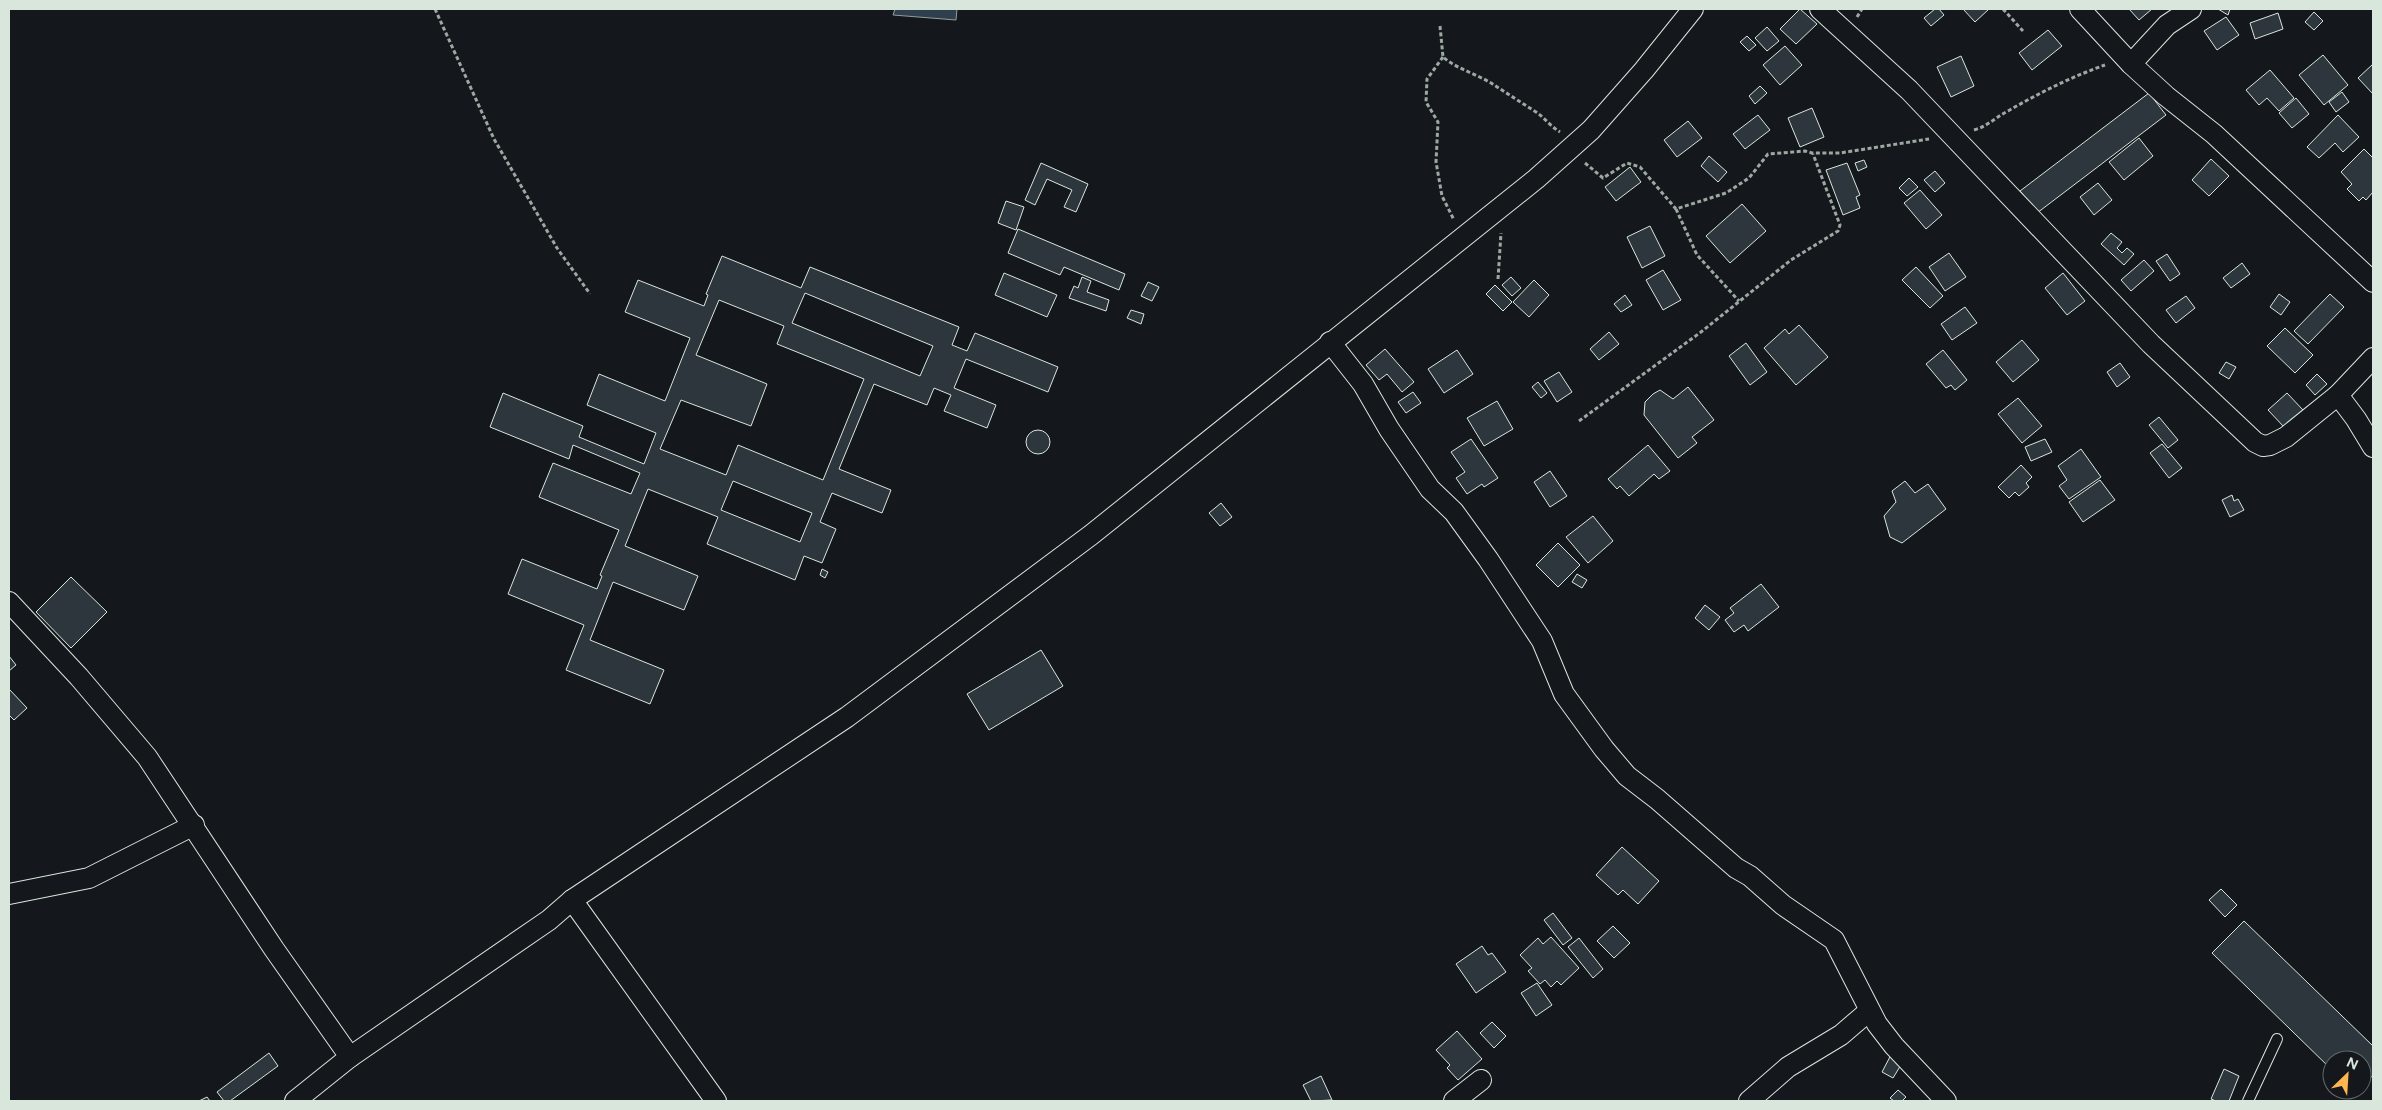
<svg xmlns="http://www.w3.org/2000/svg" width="2382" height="1110" viewBox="0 0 2382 1110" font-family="Figtree,sans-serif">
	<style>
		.water { fill: #2f3f4d; stroke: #939e99 }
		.building { fill: #2c363c; stroke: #d8e6dc; fill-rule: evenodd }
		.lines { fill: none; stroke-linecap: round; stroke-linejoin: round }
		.service-casing { stroke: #d8e6dc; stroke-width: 12 }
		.minor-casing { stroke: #d8e6dc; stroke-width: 22 }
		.path { stroke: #9da8a2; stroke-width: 3; stroke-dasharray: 4 2.5; stroke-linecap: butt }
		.service { stroke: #14181c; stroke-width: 10 }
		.minor { stroke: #14181c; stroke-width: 20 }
	</style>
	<rect width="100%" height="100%" fill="#14181c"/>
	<!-- water -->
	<path class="water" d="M895,9H957L956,20L893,15Z"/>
	<!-- building -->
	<g class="building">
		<path d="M1800,9L1817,24L1796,44L1780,29Z"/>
		<path d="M1935,9H1939L1944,15L1931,26L1924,18Z"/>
		<path d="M1963,9H1989L1975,22Z"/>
		<path d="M2129,9H2152L2139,20Z"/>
		<path d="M2218,9H2230L2228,15Z"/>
		<path d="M2314,12L2323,21L2314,30L2305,22Z"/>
		<path d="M2278,13L2283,29L2255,39L2250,23Z"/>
		<path d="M2226,17L2239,35L2217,50L2204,31Z"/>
		<path d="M1767,27L1779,41L1767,51L1755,38Z"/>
		<path d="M2048,30L2062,46L2032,70L2019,53Z"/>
		<path d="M1747,36L1756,45L1749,51L1740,42Z"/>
		<path d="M1785,46L1802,65L1780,85L1763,65Z"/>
		<path d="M2323,55L2348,85L2324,105L2299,75Z"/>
		<path d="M1961,56L1974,86L1951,97L1937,67Z"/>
		<path d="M2373,64V94L2358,78Z"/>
		<path d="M2270,70L2294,98L2279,111L2267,98L2259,105L2246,90Z"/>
		<path d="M1760,86L1767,93L1755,104L1749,96Z"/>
		<path d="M2342,92L2349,102L2336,112L2329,102Z"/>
		<path d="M2149,93L2166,115L2037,213L2020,191Z"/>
		<path d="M2296,98L2309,114L2292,128L2279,113Z"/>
		<path d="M1812,108L1824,137L1800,147L1788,118Z"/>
		<path d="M1758,115L1770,130L1745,149L1733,134Z"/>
		<path d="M2338,115L2359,137L2343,152L2335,143L2319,158L2307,147Z"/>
		<path d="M1688,121L1702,138L1677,157L1664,140Z"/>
		<path d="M2139,138L2153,156L2124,180L2109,162Z"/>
		<path d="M2364,149L2373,158V192L2366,200L2363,197L2359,201L2347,189L2352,184L2341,172Z"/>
		<path d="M1709,156L1727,172L1718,182L1701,166Z"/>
		<path d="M2211,159L2229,176L2209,196L2192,180Z"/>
		<path d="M1864,160L1867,167L1858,171L1855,163Z"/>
		<path d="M1041,163L1088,184L1076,212L1064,207L1072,190L1047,179L1035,205L1025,200Z"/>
		<path d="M1847,163L1860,195L1856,197L1860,208L1843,215L1826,170Z"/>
		<path d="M1630,167L1641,182L1616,201L1605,187Z"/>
		<path d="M1935,171L1945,183L1935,192L1924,180Z"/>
		<path d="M1909,178L1918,187L1907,196L1899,188Z"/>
		<path d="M2098,183L2112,200L2094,215L2080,197Z"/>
		<path d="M1920,190L1942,215L1926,229L1904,203Z"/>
		<path d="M1006,201L1024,207L1016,230L998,223Z"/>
		<path d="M1742,204L1766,231L1730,263L1706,236Z"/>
		<path d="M1650,226L1665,256L1642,268L1627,237Z"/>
		<path d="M1018,229L1125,274L1119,290L1064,267L1060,275L1008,253Z"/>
		<path d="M2111,233L2122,242L2117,248L2122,253L2127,248L2134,254L2124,265L2101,244Z"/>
		<path d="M1949,253L1966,277L1945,291L1929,267Z"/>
		<path d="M2167,254L2180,274L2170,281L2156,261Z"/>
		<path d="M722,256L801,288L810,267L959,327L952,345L967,351L975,333L1058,367L1048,392L966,359L954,388L996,405L987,428L944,411L951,395L934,388L927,405L874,384L839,469L891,490L882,513L832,493L820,522L836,529L822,563L804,556L795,580L707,544L718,517L648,489L625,546L698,576L684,610L613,582L590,640L664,670L650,704L566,670L584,625L508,594L522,559L597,589L602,576L600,575L619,530L539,497L553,463L631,494L640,473L573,445L569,459L490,427L503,393L583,426L579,437L644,464L656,433L587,405L599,374L665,401L690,338L625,312L638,280L704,306L708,295L706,294ZM805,293L933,346L920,376L792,323ZM719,300L784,326L777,344L864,379L823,480L738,445L726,475L660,449L681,400L751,426L767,384L696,355ZM733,481L812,513L800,542L721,510Z"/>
		<path d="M2144,260L2154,271L2131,291L2121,280Z"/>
		<path d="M2242,263L2250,274L2231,288L2223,278Z"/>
		<path d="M1916,267L1943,296L1930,308L1902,280Z"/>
		<path d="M1663,270L1681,300L1663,310L1646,280Z"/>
		<path d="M1004,273L1057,295L1047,317L995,295Z"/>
		<path d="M2063,273L2085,301L2067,315L2045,288Z"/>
		<path d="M1082,277L1091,281L1087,292L1109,300L1106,311L1069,298L1074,286L1078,288Z"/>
		<path d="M1511,277L1521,288L1512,296L1502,285Z"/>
		<path d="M1534,280L1549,295L1529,317L1513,302Z"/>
		<path d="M1148,282L1159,287L1152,301L1141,296Z"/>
		<path d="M1495,285L1512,302L1503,311L1486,294Z"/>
		<path d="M2279,294L2290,302L2281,315L2270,307Z"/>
		<path d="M2330,294L2344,307L2308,344L2294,331Z"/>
		<path d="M1625,295L1632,305L1621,312L1614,304Z"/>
		<path d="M2186,296L2195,308L2176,323L2166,310Z"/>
		<path d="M1965,307L1977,323L1952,340L1941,324Z"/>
		<path d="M1131,310L1144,314L1141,324L1127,318Z"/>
		<path d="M1799,325L1828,357L1796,385L1764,348L1785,329L1789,334Z"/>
		<path d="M2285,328L2313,355L2295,373L2267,346Z"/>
		<path d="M1609,332L1619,344L1599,360L1590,349Z"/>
		<path d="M2022,340L2039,360L2013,382L1996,362Z"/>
		<path d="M1746,343L1767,372L1750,385L1729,356Z"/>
		<path d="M1385,349L1414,382L1402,392L1387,374L1379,380L1366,365Z"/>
		<path d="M1457,350L1473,374L1444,393L1428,369Z"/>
		<path d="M1943,350L1967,380L1955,390L1951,385L1946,388L1926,364Z"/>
		<path d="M2226,362L2236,367L2229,379L2219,373Z"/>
		<path d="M2120,363L2130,377L2117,387L2107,372Z"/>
		<path d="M1559,372L1572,392L1557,402L1544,381Z"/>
		<path d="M2317,374L2327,384L2315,395L2306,385Z"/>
		<path d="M1538,382L1547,393L1541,398L1532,387Z"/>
		<path d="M1688,387L1714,420L1692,437L1697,443L1678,458L1644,415L1645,402L1653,394L1660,390L1673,399Z"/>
		<path d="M1413,392L1421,403L1406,413L1398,402Z"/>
		<path d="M2287,393L2303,410L2284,427L2268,410Z"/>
		<path d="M2018,398L2042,426L2022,443L1998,414Z"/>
		<path d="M1497,401L1513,429L1484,446L1467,418Z"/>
		<path d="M2159,417L2178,440L2168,448L2149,425Z"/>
		<circle cx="1038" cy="442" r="12"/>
		<path d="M1471,439L1498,478L1484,487L1482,484L1467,494L1456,478L1465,472L1451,452Z"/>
		<path d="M2045,439L2052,452L2031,461L2025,447Z"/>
		<path d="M2162,444L2182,468L2169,478L2150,453Z"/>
		<path d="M1648,445L1670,471L1659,479L1654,474L1629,496L1620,486L1617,489L1608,479Z"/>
		<path d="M2081,449L2101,477L2069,499L2059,486L2067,480L2058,466Z"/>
		<path d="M2021,465L2032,477L2026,483L2029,487L2019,496L2015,492L2009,498L1998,487Z"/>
		<path d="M1550,471L1567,496L1550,507L1534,482Z"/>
		<path d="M2100,480L2115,500L2083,522L2069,502Z"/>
		<path d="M1905,481L1915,493L1928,484L1946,509L1902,543L1890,537L1884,516L1896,502L1892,491Z"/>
		<path d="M2232,495L2234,501L2238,499L2244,510L2230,517L2222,500Z"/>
		<path d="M1221,503L1232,517L1220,526L1209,513Z"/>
		<path d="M1593,516L1613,541L1588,563L1566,537Z"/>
		<path d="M1558,543L1580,565L1558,587L1536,565Z"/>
		<path d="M822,569L828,572L825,578L820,575Z"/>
		<path d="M1577,574L1587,580L1582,588L1572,582Z"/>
		<path d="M71,577L107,612L71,648L36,612Z"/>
		<path d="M1761,584L1779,607L1748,631L1744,625L1734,632L1725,620L1734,613L1730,608Z"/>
		<path d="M1705,605L1720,617L1709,630L1695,618Z"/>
		<path d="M1041,650L1063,686L989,730L967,694Z"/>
		<path d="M9,656L16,665L9,671Z"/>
		<path d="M9,689L27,708L14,720L9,715Z"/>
		<path d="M1622,847L1659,881L1638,904L1623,890L1618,895L1596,875Z"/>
		<path d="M2221,889L2237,905L2225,917L2209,900Z"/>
		<path d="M1553,913L1572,938L1563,945L1544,920Z"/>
		<path d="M2244,921L2373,1046V1075L2362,1087V1060H2332V1070L2212,953Z"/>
		<path d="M1613,926L1630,943L1614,958L1597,941Z"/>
		<path d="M1551,937L1579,968L1561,985L1557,981L1551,987L1545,980L1540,984L1528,971L1532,968L1520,955L1538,938L1543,944Z"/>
		<path d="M1579,938L1603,969L1593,978L1568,947Z"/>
		<path d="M1482,946L1488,955L1492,953L1506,972L1476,993L1456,964Z"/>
		<path d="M1537,983L1552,1005L1536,1016L1521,993Z"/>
		<path d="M1492,1022L1506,1036L1494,1048L1480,1033Z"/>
		<path d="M1457,1031L1482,1059L1458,1080L1447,1068L1450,1065L1436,1050Z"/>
		<path d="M269,1053L278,1066L230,1101H224L217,1092Z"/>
		<path d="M1892,1053L1904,1060L1893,1078L1882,1072Z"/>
		<path d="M2224,1069L2239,1076L2229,1101H2216L2211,1099Z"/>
		<path d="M1321,1076L1332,1100L1311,1101L1303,1085Z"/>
		<path d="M1898,1090L1906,1097L1902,1101H1894L1890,1098Z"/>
		<path d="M207,1097L210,1101H199Z"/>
	</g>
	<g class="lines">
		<defs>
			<path id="service" d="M2248,1101L2277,1039"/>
			<g id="minor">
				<path d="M1820,9L1909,90L2151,344L2255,442L2263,446L2270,445L2286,437L2338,395L2373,358"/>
				<path d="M2080,9L2131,64L2166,96L2214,134L2373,282"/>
				<path d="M2131,64L2167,25L2191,9"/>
				<path d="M1330,342L1363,384L1389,429L1430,489L1454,512L1488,559L1542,641L1564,694L1604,749L1627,776L1657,799L1736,868L1750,876L1783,905L1834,940L1877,1024L1894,1046L1946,1101"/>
				<path d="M2338,395L2356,419L2373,447"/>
				<path d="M9,602L79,677L147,757L274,949L350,1057"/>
				<path d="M9,894L89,878L194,825"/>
				<path d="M572,900L716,1101"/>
				<path d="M295,1101L350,1057L549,920L572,900L847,717L1091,535L1536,179L1591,130L1644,70L1693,9"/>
				<path d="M1454,1101L1481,1080"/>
				<path d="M1749,1101L1788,1067L1841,1035L1869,1011"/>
			</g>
		</defs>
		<!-- service casing -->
		<use href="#service" class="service-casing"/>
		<!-- minor casing -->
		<use href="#minor" class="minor-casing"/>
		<!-- path -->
		<g class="path">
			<path d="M435,9L494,139L557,248L590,294"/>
			<path d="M2003,9L2023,31"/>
			<path d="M1857,17L1862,9"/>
			<path d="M1440,26L1443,57C1458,70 1478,74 1494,85C1508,94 1522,103 1536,112C1545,118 1550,126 1560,132"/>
			<path d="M1443,57L1427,79L1426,102L1438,122L1436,162L1442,196L1454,220"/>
			<path d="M1974,130C1988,126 1996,117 2008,111C2039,93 2071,77 2105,65"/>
			<path d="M1585,163L1603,178L1627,163L1640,167L1676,209L1726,193L1749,178L1768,154L1805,151L1812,153H1840L1929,139"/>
			<path d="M1676,209L1697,255L1739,301"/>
			<path d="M1498,279L1501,233"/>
			<path d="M1579,421L1701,332L1791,260L1838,231L1840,225L1813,154"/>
		</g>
		<!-- service -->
		<use href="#service" class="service"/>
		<!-- minor -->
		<use href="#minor" class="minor"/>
	</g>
	<!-- border -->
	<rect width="2382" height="1110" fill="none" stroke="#d8e6dc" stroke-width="20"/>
	<!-- north arrow -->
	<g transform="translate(2347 1075) rotate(25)"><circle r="24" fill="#14181c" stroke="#626a69"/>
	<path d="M0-4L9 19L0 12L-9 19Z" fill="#ffb74d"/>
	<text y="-8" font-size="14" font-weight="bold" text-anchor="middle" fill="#d8e6dc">N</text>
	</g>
</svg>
